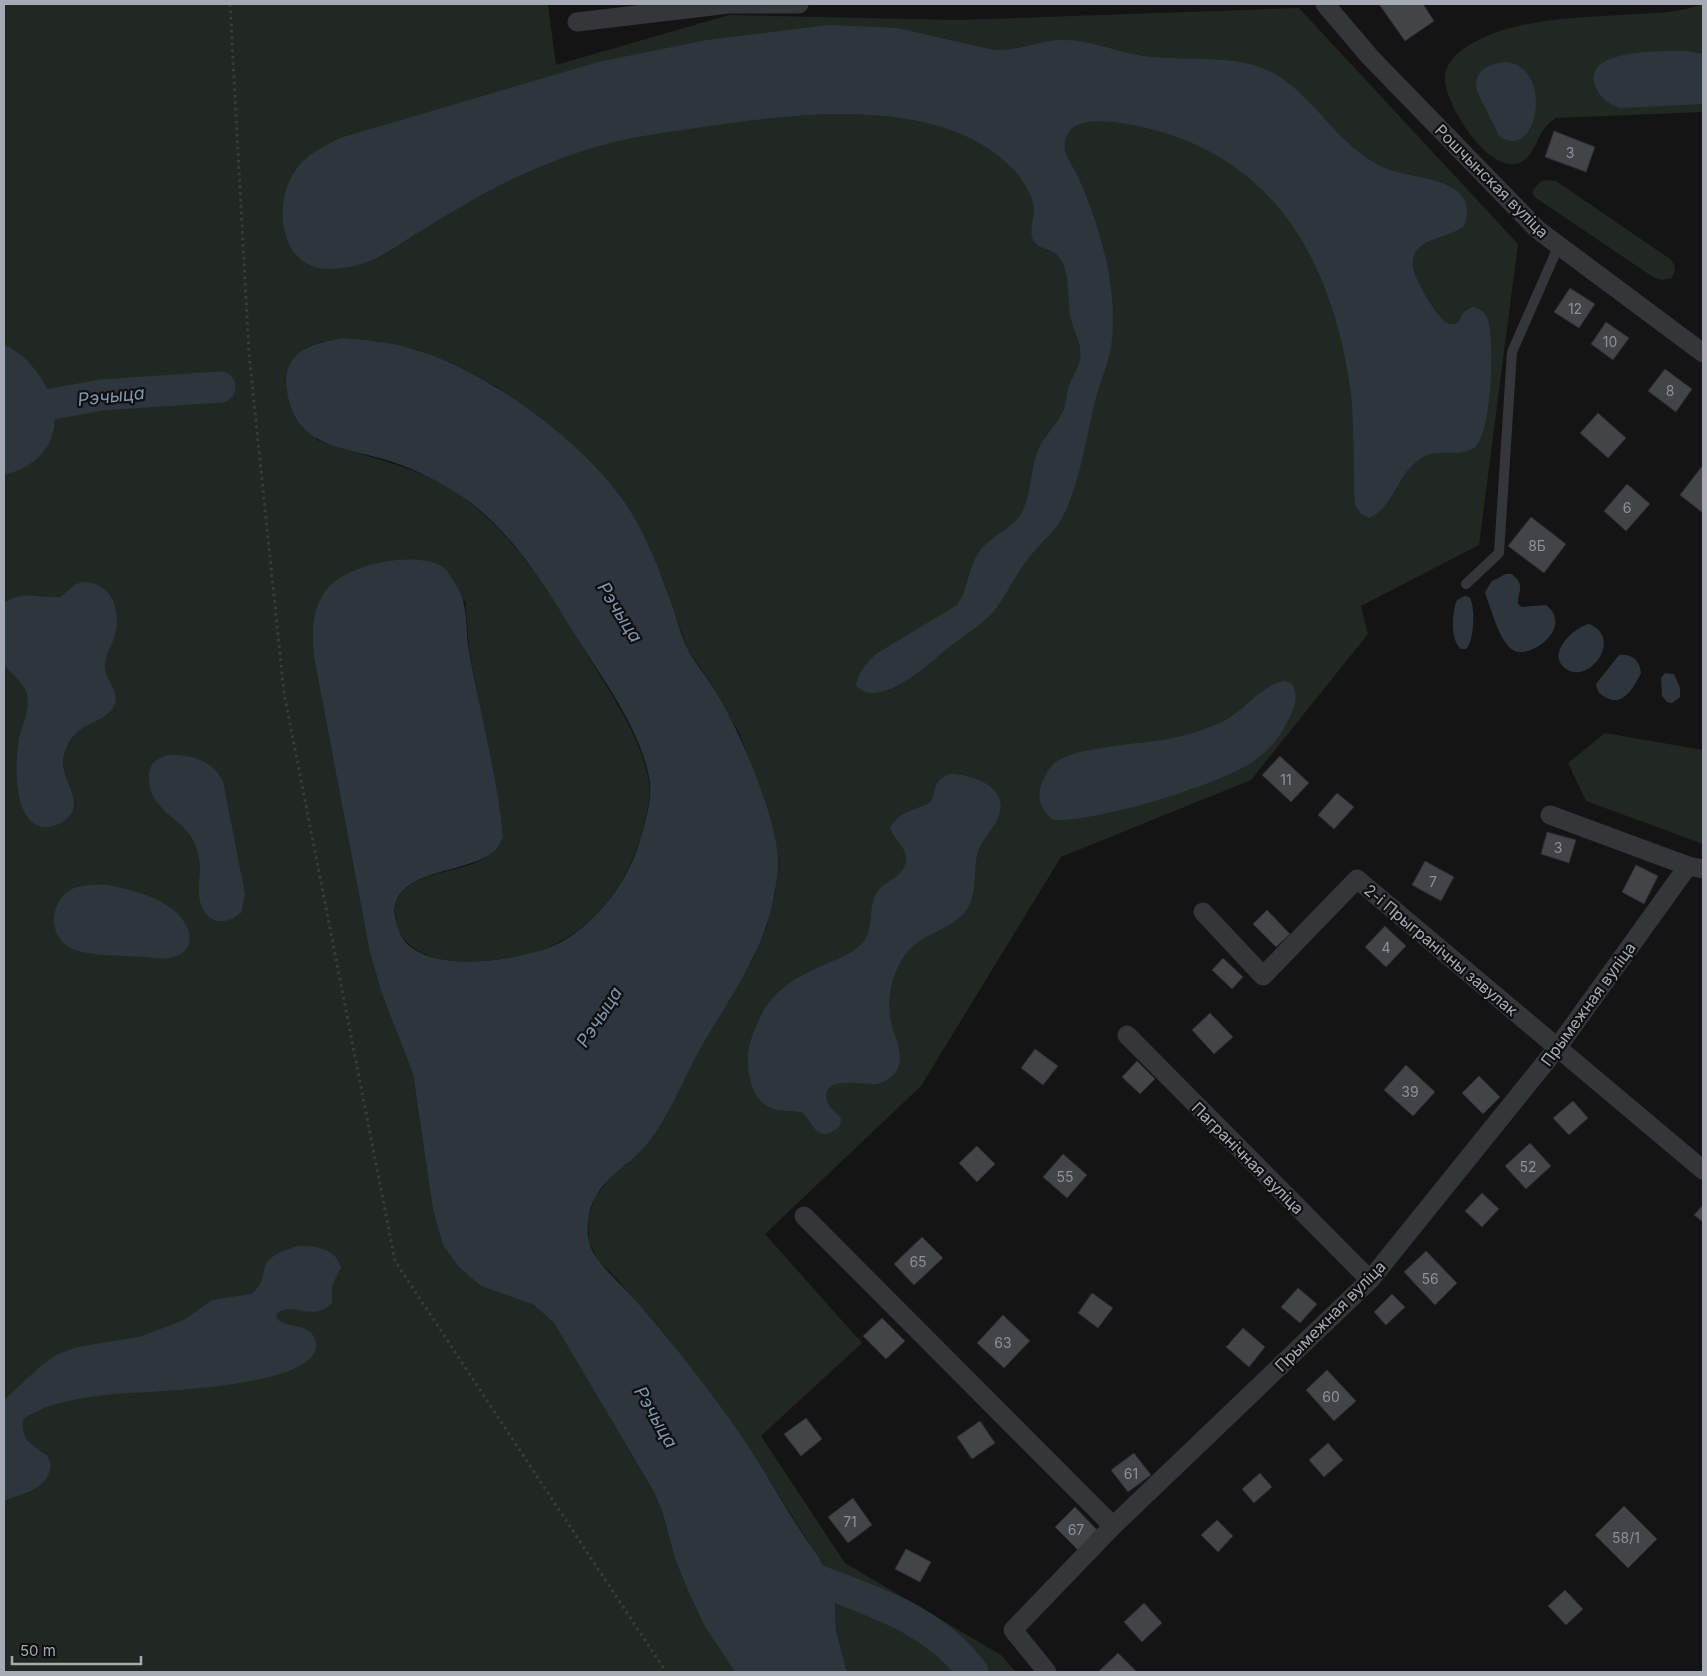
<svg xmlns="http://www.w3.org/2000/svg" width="1707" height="1676" viewBox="0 0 1707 1676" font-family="Inter,sans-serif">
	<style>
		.green { fill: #202821 }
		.water { fill: #2e363d }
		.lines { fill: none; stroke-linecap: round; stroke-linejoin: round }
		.river { stroke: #2e363d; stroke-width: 31 }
		.building { fill: #434448; stroke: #2e2e31 }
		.path { stroke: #3b3c41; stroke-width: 3; stroke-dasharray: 2.5 4; stroke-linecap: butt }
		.service { stroke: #35363a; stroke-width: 10 }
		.minor { stroke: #35363a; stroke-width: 19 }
		.labels { text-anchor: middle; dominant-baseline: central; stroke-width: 4.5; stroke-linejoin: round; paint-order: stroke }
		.number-label { font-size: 14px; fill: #8d909a }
		.street-label { font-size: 16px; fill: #a6aab5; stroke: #0f0f10 }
		.water-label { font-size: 18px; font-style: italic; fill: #7f97ae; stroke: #0f0f10 }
	</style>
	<rect width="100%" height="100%" fill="#141415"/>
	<!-- green -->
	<g class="green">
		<path d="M4,4H548L556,65L729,15L958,20L1299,8L1518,244L1479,545L1361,606L1368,634L1251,780L1061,857L921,1086L765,1234L862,1343L761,1436L845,1563L1001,1655L1016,1672H847L836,1631L835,1597L818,1556L736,1429L664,1333L616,1278L598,1260L589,1242L588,1218L595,1197L609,1179L649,1141L727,1000L752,961L767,926L775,893L778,858L756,779L740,735L717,693L687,648L664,582L626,505L535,415L495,386L457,366L415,349L377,341L344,338L321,342L305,348L317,440C367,458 422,466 465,499C522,542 555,602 591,661C614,699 641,737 649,781C652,796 646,818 642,832C625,892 589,936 528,955C517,958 504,958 492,960C464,963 425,963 405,940C398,933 395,921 395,912C395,870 462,875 486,857C492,852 498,843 503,837L469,648L465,600L314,657L370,953L382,994L413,1074L433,1210L443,1245L481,1286L534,1305L554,1323L654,1492L663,1514L675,1559L688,1591L705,1627L735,1672H4Z"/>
		<path d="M1703,4V112L1556,118C1535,130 1538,156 1519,163C1489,174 1446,106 1445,80C1444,67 1453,56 1463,49C1507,19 1570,18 1621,15C1649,13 1676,14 1703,4Z"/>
		<path d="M1548,180L1556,181L1670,259C1676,266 1677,270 1671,278L1662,280L1653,277L1536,198L1533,194V190L1541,181Z"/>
		<path d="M1605,733L1703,750V844L1586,801L1568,763Z"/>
	</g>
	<!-- water -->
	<g class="water">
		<path d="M829,25L897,28L994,50C1021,51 1037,41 1061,40C1088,39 1116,52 1143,56C1185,62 1238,52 1277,75C1317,100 1336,144 1382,167C1409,180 1483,176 1464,226C1449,238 1424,237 1415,253C1413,257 1412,264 1413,268C1415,280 1437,318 1447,323C1451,325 1454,324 1458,323L1463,313L1472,307C1478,308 1484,311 1487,317C1495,336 1492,434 1475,447C1461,458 1438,448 1423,457C1395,474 1395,507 1369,518L1361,514L1355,505C1352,464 1356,421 1349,380C1329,254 1270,154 1138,126C1120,123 1079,114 1068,133C1065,138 1064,145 1065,151C1068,160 1075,170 1079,179C1092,208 1103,242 1109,274C1113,302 1116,332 1108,360C1104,374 1098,388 1095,402C1086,438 1081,476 1066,510C1059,528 1044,539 1032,554C1017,571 1008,593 994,611C978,629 954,641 936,658C920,672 874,709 856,685C859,671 866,664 876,654L957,605C969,589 967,570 978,554C989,535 1014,530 1023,510C1032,491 1030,468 1039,448C1045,435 1056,426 1062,413C1067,405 1066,395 1069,386C1072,377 1078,369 1080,360C1083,345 1074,332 1071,319C1067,300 1071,273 1059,257C1053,250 1048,250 1041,247C1022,238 1038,217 1033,202C1024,173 996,151 970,138C892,101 785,115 703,127C669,132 633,136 599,146C567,155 536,168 506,182C476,197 443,217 414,235C384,254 367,268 330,269C280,270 272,204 295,171C306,154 323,147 340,138L598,62L707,40Z"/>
		<path d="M1686,51L1703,54V104L1620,108C1608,104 1599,97 1595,85C1582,48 1666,51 1686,51Z"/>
		<path d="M1505,62C1554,65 1539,162 1500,137L1477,91C1473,71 1487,64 1505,62Z"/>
		<path d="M344,338C367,340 391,342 413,349C486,370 582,440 625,503C645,532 659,569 671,602C676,616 680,632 686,646C694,662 707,677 716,692C739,729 776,816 778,859C778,869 777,881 775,890C767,950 727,1000 699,1051C683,1080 670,1114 650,1140C635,1161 609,1173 596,1196C588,1209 586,1227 589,1242C594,1263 623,1285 637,1302C673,1343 707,1387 738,1431C766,1472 789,1516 818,1556L829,1577L835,1597L836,1631L847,1672H735L705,1627L688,1591L675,1559L663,1514L654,1492L554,1323L534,1305L481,1286L460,1268L443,1245L433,1210L413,1074L382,994L370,953L314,657C312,633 311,609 327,589C346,564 416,550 443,567C448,571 453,580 456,585C469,605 465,629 469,651C480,713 497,775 503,837C500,843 498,848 493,852C470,872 407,869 396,902C392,911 396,922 399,931C416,979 529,961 563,941C600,919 628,881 640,840C645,823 652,800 650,782C641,727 600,676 572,630C542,581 511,531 464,498C442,483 415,469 390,461C351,448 301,449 289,401C287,392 285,382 287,372C294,346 321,342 344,338Z"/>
		<path d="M4,345C17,350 28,360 36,371C68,414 59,461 4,475Z"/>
		<path d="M1506,574H1512C1526,587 1518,588 1518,604L1522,607L1546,605C1576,628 1526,664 1510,648C1498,636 1493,614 1487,599L1485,592L1492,581Z"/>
		<path d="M84,582C114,583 122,613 114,638C111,648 104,656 105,667C105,680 121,692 114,706C104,724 80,721 68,744C65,750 62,759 63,766C65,785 86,805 64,821C58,825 50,828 43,827C12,821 15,762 19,739C22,723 32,709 26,691C22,682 11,673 4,665V603C25,589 37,599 60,597L76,584Z"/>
		<path d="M1465,596L1469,597C1476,605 1474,642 1466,649H1461C1450,641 1452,611 1457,600Z"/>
		<path d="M1589,624C1624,638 1589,685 1566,669C1545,654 1574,627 1589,624Z"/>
		<path d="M1619,655C1631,653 1640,660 1641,673C1634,687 1623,708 1605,697C1599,694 1597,690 1596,684Z"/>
		<path d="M1665,673L1674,674L1680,688V697L1672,703L1667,702L1662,696L1661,678Z"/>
		<path d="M1284,681L1292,684C1298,696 1296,705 1290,716C1281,738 1263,758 1242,768C1204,789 1095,822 1053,820C1041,809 1036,799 1042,783C1045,776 1048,769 1054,764C1071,747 1142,744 1168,739C1184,736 1200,731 1215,725C1241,716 1260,685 1284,681Z"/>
		<path d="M168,755C191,754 212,760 223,781L245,894L241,913C221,929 202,921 199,895C198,886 200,877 200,868C200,860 198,850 194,842C182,817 147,810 149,775C150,762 157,759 168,755Z"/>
		<path d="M950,774C970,774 1006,785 1000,812C997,826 983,837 978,851C972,871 979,896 964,913C943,936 915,931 898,967C890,983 887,1004 891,1022C894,1038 907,1057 895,1073C890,1079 883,1083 876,1084C864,1085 821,1074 827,1101C829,1109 837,1112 841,1118C841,1125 839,1128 833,1131C817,1141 812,1122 803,1113C794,1110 786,1112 777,1110C753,1104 748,1079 748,1058C748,1046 753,1033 758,1022C772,989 797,977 828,963C841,958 855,952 864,941C875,927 867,905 878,891C887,879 903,878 906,861C908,848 894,840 890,828C899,811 915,810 930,803C938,788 931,782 950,774Z"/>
		<path d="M107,885C128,889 150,894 168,906C187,918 203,947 174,957C165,960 153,958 144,957C123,955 86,957 69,947C48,935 50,902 70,890C81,884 95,885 107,885Z"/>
		<path d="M298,1246C316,1246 335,1248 341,1267L332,1286V1303C312,1324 292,1299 276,1314L278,1320C289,1328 308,1324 314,1337C338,1389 142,1391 115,1394C85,1397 48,1402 23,1419C22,1426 22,1431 26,1438C34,1451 57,1453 49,1473C47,1479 42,1485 36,1488C26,1494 15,1496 4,1501V1400L42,1365L56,1355L77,1347L139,1337L184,1320L212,1300L251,1294C260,1287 262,1281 264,1270C267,1255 285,1250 298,1246Z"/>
	</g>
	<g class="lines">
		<!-- river -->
		<g class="river">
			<path d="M4,413L101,395L220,387"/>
			<path d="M792,1569C858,1599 927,1611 973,1672"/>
		</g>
	</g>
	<!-- building -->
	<g class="building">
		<path d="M1379,4H1423L1434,21L1405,41Z"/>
		<path d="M1554,131L1595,147L1586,172L1545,157Z"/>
		<path d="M1570,288L1595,304L1579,328L1554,312Z"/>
		<path d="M1606,322L1629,338L1613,360L1591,344Z"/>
		<path d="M1665,369L1692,389L1676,412L1648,391Z"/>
		<path d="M1598,413L1626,438L1608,458L1580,433Z"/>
		<path d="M1703,465V513L1680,495Z"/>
		<path d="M1627,484L1650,504L1626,531L1604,511Z"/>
		<path d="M1531,517L1566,544L1544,573L1508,546Z"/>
		<path d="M1280,756L1309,783L1291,802L1262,775Z"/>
		<path d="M1337,793L1354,807L1334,829L1318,815Z"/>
		<path d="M1547,832L1576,840L1569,863L1541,854Z"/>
		<path d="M1425,861L1454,877L1441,901L1412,885Z"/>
		<path d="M1636,865L1658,876L1644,904L1622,892Z"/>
		<path d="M1267,910L1290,934L1276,947L1253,924Z"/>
		<path d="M1385,926L1406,946L1386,967L1365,947Z"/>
		<path d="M1223,958L1243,977L1232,989L1212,970Z"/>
		<path d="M1210,1013L1233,1037L1214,1054L1192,1030Z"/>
		<path d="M1035,1049L1058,1066L1043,1085L1021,1068Z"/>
		<path d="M1137,1061L1155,1079L1140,1094L1122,1077Z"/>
		<path d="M1406,1065L1435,1092L1413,1116L1384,1090Z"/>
		<path d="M1479,1076L1500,1097L1483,1114L1462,1093Z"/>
		<path d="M1573,1101L1588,1118L1569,1135L1553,1118Z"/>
		<path d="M1530,1143L1551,1166L1526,1189L1505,1166Z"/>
		<path d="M977,1146L995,1164L977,1182L959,1163Z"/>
		<path d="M1063,1154L1087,1175L1067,1198L1043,1177Z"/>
		<path d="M1482,1193L1499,1209L1482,1227L1465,1211Z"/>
		<path d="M1703,1205V1222L1694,1215Z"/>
		<path d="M922,1237L943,1258L914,1285L894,1264Z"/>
		<path d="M1426,1251L1457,1283L1435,1305L1404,1272Z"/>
		<path d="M1298,1288L1317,1304L1300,1323L1281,1307Z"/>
		<path d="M1092,1293L1113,1308L1098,1328L1078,1313Z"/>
		<path d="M1392,1294L1405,1307L1386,1325L1374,1312Z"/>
		<path d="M1003,1315L1030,1341L1004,1368L977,1343Z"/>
		<path d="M882,1318L905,1341L886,1359L863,1336Z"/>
		<path d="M1243,1328L1265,1347L1249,1367L1226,1347Z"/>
		<path d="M1327,1370L1356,1401L1334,1421L1306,1390Z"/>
		<path d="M806,1418L822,1439L801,1456L784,1434Z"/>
		<path d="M980,1421L995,1443L972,1459L957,1437Z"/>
		<path d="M1328,1443L1343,1460L1324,1477L1309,1460Z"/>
		<path d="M1134,1453L1151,1475L1128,1492L1111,1470Z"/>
		<path d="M1260,1473L1272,1487L1254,1503L1242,1489Z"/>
		<path d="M853,1498L872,1525L848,1543L828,1517Z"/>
		<path d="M1624,1506L1657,1539L1628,1568L1595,1535Z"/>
		<path d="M1075,1507L1097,1530L1078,1550L1055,1527Z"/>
		<path d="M1217,1520L1233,1536L1218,1552L1201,1535Z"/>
		<path d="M906,1549L931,1562L920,1582L895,1569Z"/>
		<path d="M1565,1590L1583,1609L1566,1625L1548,1606Z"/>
		<path d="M1144,1603L1162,1623L1142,1642L1124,1622Z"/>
		<path d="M1118,1653L1137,1672H1098Z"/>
	</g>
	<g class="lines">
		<!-- path -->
		<path class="path" d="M230,4L249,354L284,693L395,1261L666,1672"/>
		<!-- service -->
		<path class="service" d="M1466,584L1499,553L1512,352L1559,245"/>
		<!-- minor -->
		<g class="minor">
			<path d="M1325,4L1370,57L1538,230L1703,353"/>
			<path d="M577,22L729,4H799"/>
			<path d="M1550,815L1688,866L1703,869"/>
			<path d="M1203,912L1263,976L1357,879L1703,1170"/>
			<path d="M1127,1035L1370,1280"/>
			<path d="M804,1216L1113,1526"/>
			<path d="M1047,1672L1013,1630L1113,1526L1370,1280L1557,1048L1688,866"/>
		</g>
	</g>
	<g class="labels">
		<!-- number labels -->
		<g class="number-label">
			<text x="1570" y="152">3</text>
			<text x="1575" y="308">12</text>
			<text x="1610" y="341">10</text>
			<text x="1670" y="390">8</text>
			<text x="1627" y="507">6</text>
			<text x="1537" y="545">8Б</text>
			<text x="1286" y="779">11</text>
			<text x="1558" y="847">3</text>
			<text x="1433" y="881">7</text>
			<text x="1386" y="947">4</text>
			<text x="1410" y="1091">39</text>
			<text x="1528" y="1166">52</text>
			<text x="1065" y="1176">55</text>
			<text x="918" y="1261">65</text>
			<text x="1430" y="1278">56</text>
			<text x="1003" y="1342">63</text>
			<text x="1331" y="1396">60</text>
			<text x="1131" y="1473">61</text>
			<text x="850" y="1521">71</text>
			<text x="1076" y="1529">67</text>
			<text x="1626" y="1537">58/1</text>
		</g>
		<!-- street labels -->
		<g class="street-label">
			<text transform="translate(1492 181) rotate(45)">Рошчынская вуліца</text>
			<text transform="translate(1441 950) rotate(40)">2-і Прыгранічны завулак</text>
			<text transform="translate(1588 1004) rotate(-54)">Прымежная вуліца</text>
			<text transform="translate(1248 1158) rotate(45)">Пагранічная вуліца</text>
			<text transform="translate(1330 1316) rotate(-45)">Прымежная вуліца</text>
		</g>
		<!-- water labels -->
		<g class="water-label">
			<text transform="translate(111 396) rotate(-6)">Рэчыца</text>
			<text transform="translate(620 612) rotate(58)">Рэчыца</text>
			<text transform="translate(599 1017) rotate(-57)">Рэчыца</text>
			<text transform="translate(656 1417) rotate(60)">Рэчыца</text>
		</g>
	</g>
	<!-- border -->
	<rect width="1707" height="1676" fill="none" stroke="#a6aab5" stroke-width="10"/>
	<!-- scale -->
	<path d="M12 1656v8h129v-8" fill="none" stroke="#a6aab5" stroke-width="2.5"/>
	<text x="20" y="1656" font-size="15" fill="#a6aab5" stroke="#0f0f10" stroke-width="4" paint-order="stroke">50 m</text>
</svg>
